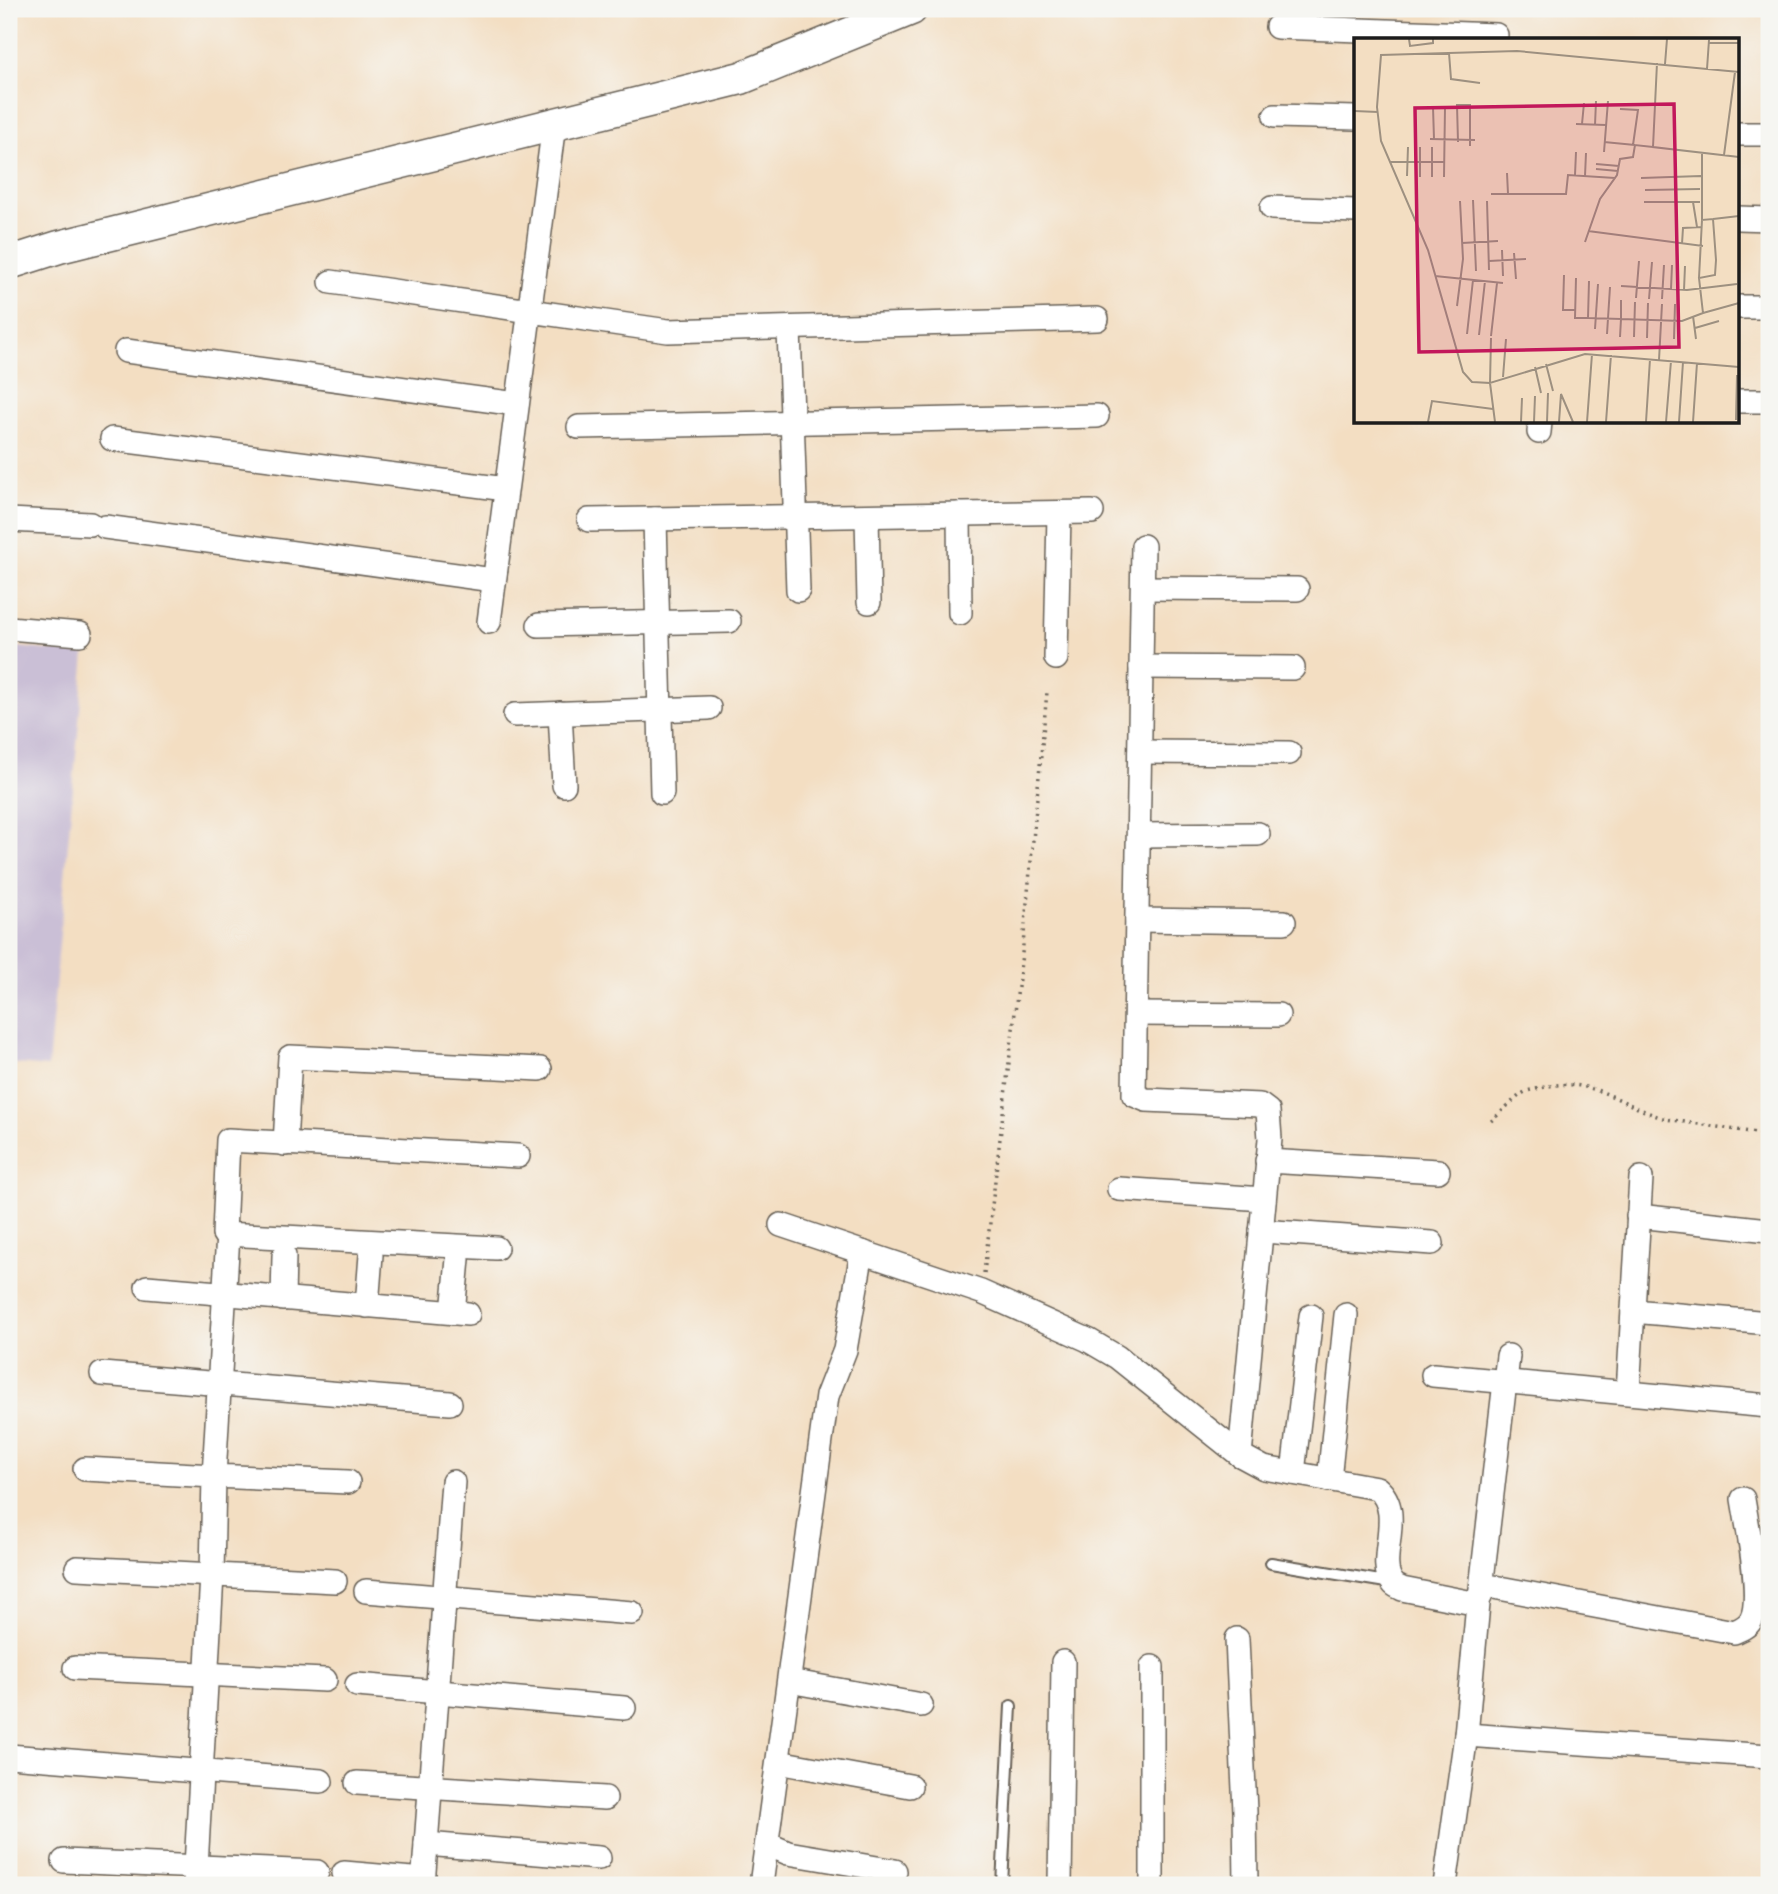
<svg xmlns="http://www.w3.org/2000/svg" width="1778" height="1894" viewBox="0 0 1778 1894" font-family="'IM FELL English',serif">
	<style>
		.industrial { fill: #cabfd6 }
		.lines { fill: none; stroke-linecap: round; stroke-linejoin: round }
		.lane-casing { stroke: #676056; stroke-width: 14 }
		.street-casing { stroke: #676056; stroke-width: 26 }
		.secondary-casing { stroke: #676056; stroke-width: 35 }
		.path { stroke: #676056; stroke-width: 3.5; stroke-dasharray: 2 5; stroke-linecap: butt }
		.lane { stroke: #fff; stroke-width: 10 }
		.street { stroke: #fff; stroke-width: 23 }
		.secondary { stroke: #fff; stroke-width: 32 }
		.inset-road { fill: none; stroke: #9d9080; stroke-width: 2 }
		.view { fill: #c2185b; fill-opacity: 0.15; stroke: #c2185b; stroke-width: 3.5 }
		.inset-edge { fill: none; stroke: #1c1c1c; stroke-width: 3.5 }
	</style>
	<rect width="100%" height="100%" fill="#f6f6f2"/>
	<filter id="ink" filterUnits="userSpaceOnUse"><feTurbulence type="fractalNoise" baseFrequency=".0143" numOctaves="2"/><feDisplacementMap in="SourceGraphic" scale="14" xChannelSelector="R" yChannelSelector="G"/><feConvolveMatrix kernelMatrix="1 2 1 2 8 2 1 2 1" color-interpolation-filters="sRGB"/></filter>
	<filter id="wash" filterUnits="userSpaceOnUse"><feTurbulence type="fractalNoise" baseFrequency=".00686" numOctaves="4" result="noise"/><feDisplacementMap in="SourceGraphic" scale="28" xChannelSelector="R" yChannelSelector="G"/><feGaussianBlur stdDeviation="1.57" result="paint"/><feColorMatrix in="noise" values="0 0 0 0 0 0 0 0 0 0 0 0 0 0 0 0 0 1.4 0 .05"/><feComposite in="paint" operator="in"/></filter>
	<g filter="url(#wash)">
		<rect width="100%" height="100%" fill="#f3dec2"/>
		<!-- industrial -->
		<path class="industrial" d="M9,646L85,654L48,1067L9,1063Z"/>
	</g>
	<g filter="url(#ink)">
		<g class="lines">
			<defs>
				<g id="lane">
					<path d="M1271,1563L1392,1583"/>
					<path d="M1002,1885L1011,1706"/>
				</g>
				<g id="street">
					<path d="M1277,27L1496,35"/>
					<path d="M1275,116L1356,118"/>
					<path d="M1738,134H1769"/>
					<path d="M1272,208L1356,211"/>
					<path d="M1738,218L1769,219"/>
					<path d="M331,282L668,331L1097,319"/>
					<path d="M1738,307H1769"/>
					<path d="M789,329L798,590"/>
					<path d="M126,351L517,404"/>
					<path d="M1738,401H1769"/>
					<path d="M579,427L1097,416"/>
					<path d="M1539,432L1540,422"/>
					<path d="M112,439L506,489"/>
					<path d="M959,514L960,613"/>
					<path d="M867,517L869,602"/>
					<path d="M655,519L662,793"/>
					<path d="M9,520L90,524"/>
					<path d="M589,520L1092,512"/>
					<path d="M105,527L493,580"/>
					<path d="M1143,546L1134,1095L1146,1100L1260,1105L1268,1111L1270,1139L1240,1455"/>
					<path d="M1143,588L1297,589"/>
					<path d="M489,622L554,124"/>
					<path d="M539,625L729,621"/>
					<path d="M9,628L80,634"/>
					<path d="M1056,658L1059,513"/>
					<path d="M1141,667L1293,668"/>
					<path d="M560,713L564,785"/>
					<path d="M515,715L709,708"/>
					<path d="M1140,752L1289,753"/>
					<path d="M1139,835L1258,834"/>
					<path d="M1137,920L1284,922"/>
					<path d="M1136,1014L1278,1015"/>
					<path d="M285,1144L290,1057L540,1069"/>
					<path d="M1267,1161L1438,1171"/>
					<path d="M1119,1189L1264,1199"/>
					<path d="M1638,1216L1769,1230"/>
					<path d="M781,1225L981,1292L1088,1340L1117,1357L1240,1455L1264,1468L1377,1488C1407,1513 1374,1561 1393,1583C1395,1586 1399,1587 1402,1589L1478,1604L1466,1735"/>
					<path d="M1261,1231L1432,1243"/>
					<path d="M228,1234L214,1476L348,1482"/>
					<path d="M496,1248L224,1234L228,1140L518,1156"/>
					<path d="M147,1287L468,1314"/>
					<path d="M283,1299L284,1256"/>
					<path d="M367,1306L371,1255"/>
					<path d="M1633,1311L1769,1323"/>
					<path d="M453,1313L458,1259"/>
					<path d="M102,1374L450,1403"/>
					<path d="M1433,1375L1769,1406"/>
					<path d="M1628,1392L1641,1178"/>
					<path d="M85,1469L214,1476L212,1575L195,1885"/>
					<path d="M1293,1473L1311,1316"/>
					<path d="M1329,1480L1346,1315"/>
					<path d="M77,1568L335,1581"/>
					<path d="M1483,1585L1734,1632C1741,1629 1747,1627 1751,1620C1763,1598 1747,1525 1743,1499"/>
					<path d="M366,1591L632,1613"/>
					<path d="M1480,1597L1508,1356"/>
					<path d="M1237,1639L1245,1811L1246,1885"/>
					<path d="M1152,1667V1885"/>
					<path d="M75,1668L325,1680"/>
					<path d="M789,1681L921,1705"/>
					<path d="M357,1685L624,1708"/>
					<path d="M9,1756L321,1781"/>
					<path d="M778,1762L910,1786"/>
					<path d="M357,1783L605,1798"/>
					<path d="M426,1844L599,1858"/>
					<path d="M767,1844L788,1853L895,1871"/>
					<path d="M64,1861L317,1872"/>
					<path d="M344,1873L424,1880"/>
					<path d="M423,1885L453,1482"/>
					<path d="M761,1885L827,1396L845,1350L862,1252"/>
					<path d="M1060,1885L1063,1662"/>
					<path d="M1445,1885L1466,1735L1769,1756"/>
				</g>
				<path id="secondary" d="M9,263L59,247L741,78L911,9"/>
			</defs>
			<!-- lane casing -->
			<use href="#lane" class="lane-casing"/>
			<!-- street casing -->
			<use href="#street" class="street-casing"/>
			<!-- secondary casing -->
			<use href="#secondary" class="secondary-casing"/>
			<!-- path -->
			<g class="path">
				<path d="M1491,1121C1502,1112 1513,1099 1525,1092C1529,1090 1536,1089 1541,1088C1590,1074 1622,1106 1666,1119L1769,1135"/>
				<path d="M984,1273L1023,945L1047,692"/>
			</g>
			<!-- lane -->
			<use href="#lane" class="lane"/>
			<!-- street -->
			<use href="#street" class="street"/>
			<!-- secondary -->
			<use href="#secondary" class="secondary"/>
		</g>
	</g>
	<!-- overview -->
	<g transform="translate(1354 38)">
		<rect width="385" height="385" fill="#f3dec2"/>
		<path class="inset-road" d="M55,1L56,8L79,5V1M355,5H385M95,15L97,41L126,45M303,25L299,109L385,119M311,26L313,1M353,31L355,2M79,69L80,101M266,71L284,72L279,107M0,73L24,74M222,86L252,87M228,86L230,65M241,87L242,63M76,101L121,102M104,104L103,67H116V108M250,104L281,107M250,114L254,63M370,117L381,34M36,124H91M242,126L265,128M242,131L264,133M153,135L154,156M221,137L222,114M53,138L54,109M231,138L232,115M66,139V109M78,139V109M90,139L91,69M287,140L347,138M291,152L346,151M137,156H212L214,137L261,140M119,162L122,233M133,163L135,232M290,164H346M339,164L343,189M359,181L385,178M234,193L349,208M231,204L246,161L263,137L266,121L279,119L281,107L299,109M108,205L144,203M328,206L329,190L348,189M148,212L149,238M160,215L162,241M135,223L172,221M210,237L209,272H221M81,238L149,245M222,240L221,280H234L235,243M345,240L348,182M267,248L333,252L383,246M317,251L318,227M330,252L331,228M282,260L285,223M295,261L298,224M308,261L310,227M103,268L109,221L106,163M349,275L385,265M339,278L342,301M234,280L267,281V262M341,290L365,283M241,291L244,246M113,296L119,242M253,296L256,249M125,297L131,243M137,298L143,245M266,299L267,281L328,283L349,275L345,240L361,237L362,222L359,181L348,182V115M280,299L281,264M137,300L136,345L231,316L385,329M293,300L294,265M320,301L321,266M305,322L308,266M192,326L199,353M181,329L187,355M149,339L152,301M382,382L383,337M74,384L78,363L139,371M141,384L136,345L118,344L109,334L74,212L27,103L23,69L27,17L163,13L385,34M167,384L168,360M180,384L181,358M193,384L194,355M205,384L207,356L219,384M233,384L238,316M252,384L257,317M292,384L296,321M312,384L317,323M325,384L329,324M339,384L343,325"/>
		<path class="view" d="M320,66L325,309L65,314L61,70Z"/>
		<rect width="385" height="385" class="inset-edge"/>
	</g>
	<!-- margin -->
	<rect width="1778" height="1894" fill="none" stroke="#f6f6f2" stroke-width="35"/>
</svg>
